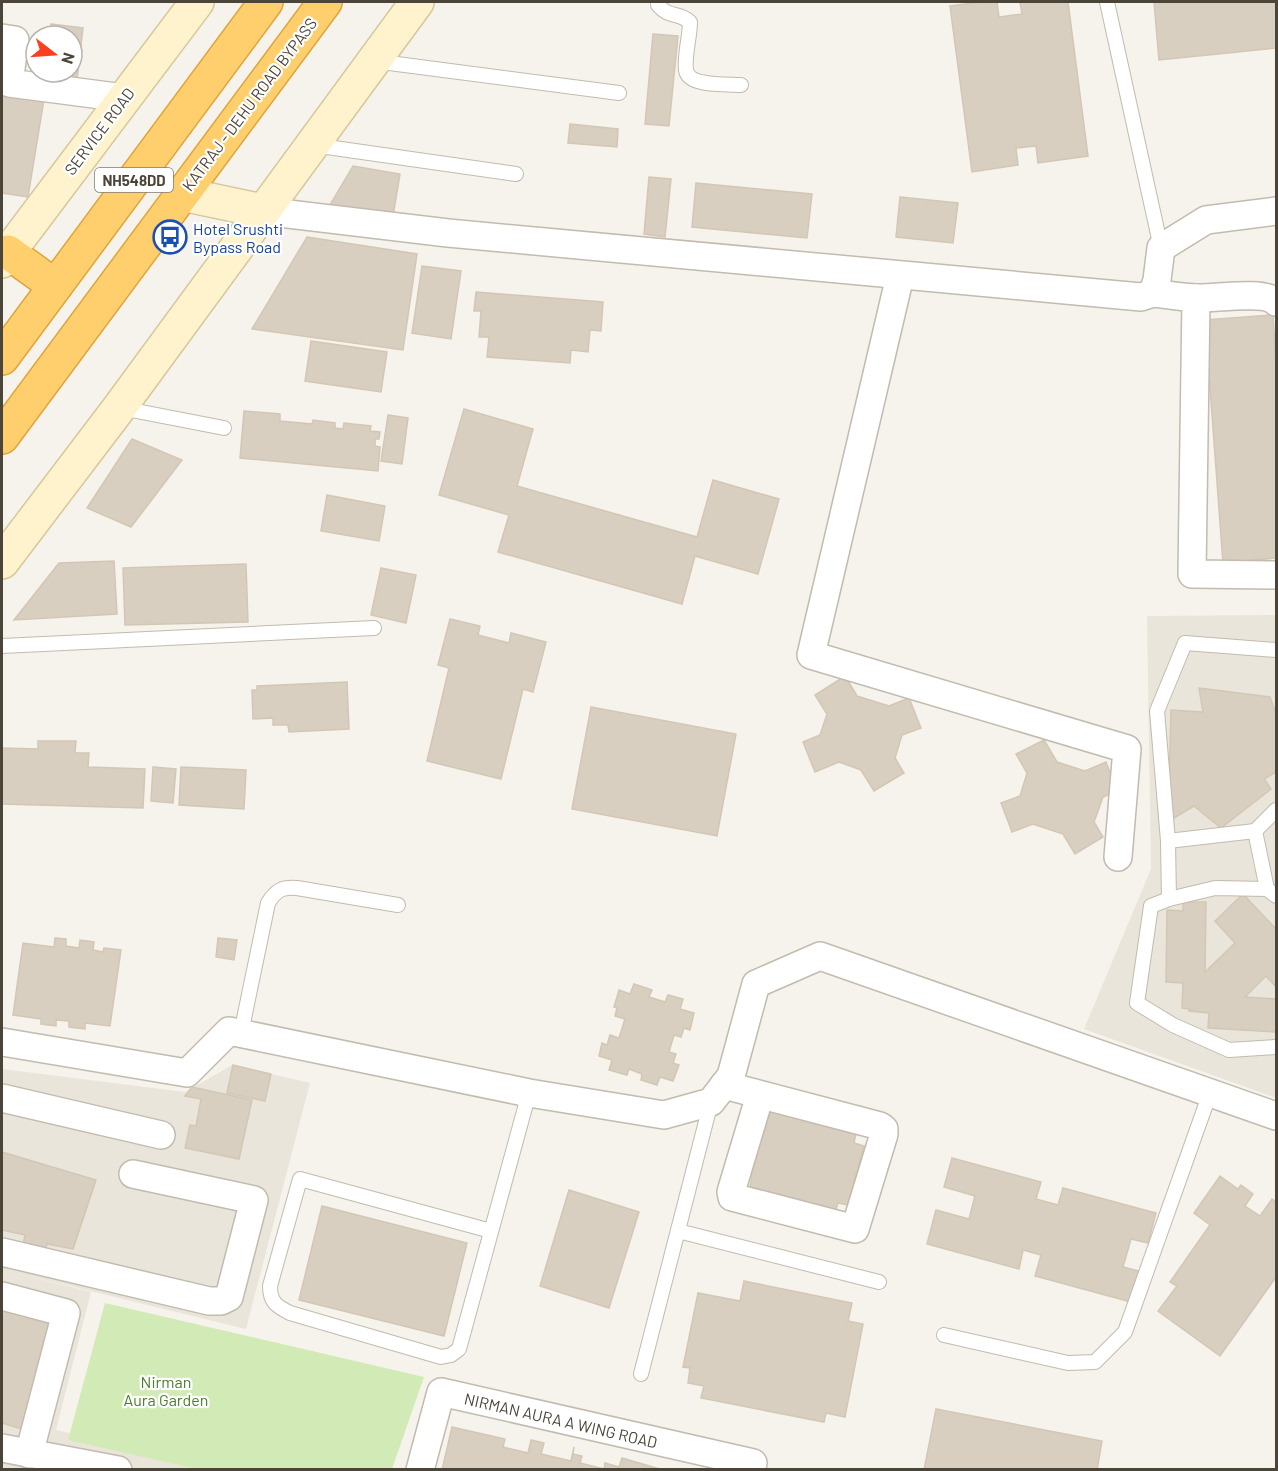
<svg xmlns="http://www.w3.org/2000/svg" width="1278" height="1471" viewBox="0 0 1278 1471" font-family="Barlow,sans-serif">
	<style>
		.residential { fill: #eae5da }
		.green { fill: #d2eab5 }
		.building { fill: #d8cfc1; stroke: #d3c7b4; stroke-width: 1.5 }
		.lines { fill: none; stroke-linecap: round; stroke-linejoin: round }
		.lane-casing { stroke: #c2bbae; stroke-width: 16 }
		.street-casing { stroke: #c2bbae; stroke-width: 30 }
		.secondary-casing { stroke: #d6c79b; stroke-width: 36 }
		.highway-casing { stroke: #e0a43c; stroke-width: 36 }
		.lane { stroke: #fff; stroke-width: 14 }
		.street { stroke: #fff; stroke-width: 27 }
		.secondary { stroke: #fff3cd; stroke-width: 33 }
		.highway { stroke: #ffcf6e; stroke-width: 33 }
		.labels { text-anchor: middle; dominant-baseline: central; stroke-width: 4.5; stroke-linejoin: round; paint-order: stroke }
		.shield { fill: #fff; stroke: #817c74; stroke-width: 1.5 }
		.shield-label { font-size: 15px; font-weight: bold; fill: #4b4439 }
		.street-label { font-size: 16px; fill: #4b4439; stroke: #fff }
		.transit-label { font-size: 16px; fill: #164399; stroke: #fff; text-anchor: start }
		.park-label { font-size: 16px; fill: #4a7f2a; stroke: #fff }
	</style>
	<rect width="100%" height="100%" fill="#f6f3ec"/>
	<!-- residential -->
	<g class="residential">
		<path d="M1276,615V1098L1084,1029L1151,869L1147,616Z"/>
		<path d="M232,1065L310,1083L246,1329L4,1270L91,1292L56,1430L209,1464L207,1469L14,1470L2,1467V1069L185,1092Z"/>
	</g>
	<!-- green -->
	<path class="green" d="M105,1303L424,1377L392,1469H197L68,1440Z"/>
	<!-- building -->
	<g class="building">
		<path d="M982,2H997L999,17L1022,14L1020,2H1068L1088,156L1038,163L1036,146L1016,148L1018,165L972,172L950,6Z"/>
		<path d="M1154,2H1276V48L1159,60Z"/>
		<path d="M51,24L83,28L77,80L45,76L46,72H72V36H50Z"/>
		<path d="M653,34L678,36L669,126L645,124Z"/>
		<path d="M2,86L45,93L28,197L2,193Z"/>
		<path d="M570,124L618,129L617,147L568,143Z"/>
		<path d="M353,166L400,174L393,216L330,205Z"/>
		<path d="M649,177L671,179L665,237L644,234Z"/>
		<path d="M696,183L812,194L807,238L692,227Z"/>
		<path d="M900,197L958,203L953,243L896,237Z"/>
		<path d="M307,237L417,254L403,350L252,329Z"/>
		<path d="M422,266L461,271L451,339L412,333Z"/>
		<path d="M476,292L603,302L601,331L590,330L588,352L571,350L570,363L487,357L489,337H479L481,311H474Z"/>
		<path d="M1273,315L1276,363V558L1223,563L1205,320Z"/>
		<path d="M311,341L387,352L381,392L305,381Z"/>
		<path d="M464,409L533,429L517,486L697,537L713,480L779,499L758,574L695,556L682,604L498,552L509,515L439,495Z"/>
		<path d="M244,411L280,414V421L312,424L313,420L335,423V428L343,429L344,423L371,426L370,431L380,432L379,439H375V446L380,447L378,471L240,458Z"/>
		<path d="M388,415L408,418L402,464L381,461Z"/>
		<path d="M132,439L182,460L131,527L87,508Z"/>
		<path d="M327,495L385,506L379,541L321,531Z"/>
		<path d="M114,561L117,614L14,620L59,563Z"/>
		<path d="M246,564L248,622L125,625L123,568Z"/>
		<path d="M381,568L416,575L406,623L371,615Z"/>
		<path d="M450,619L480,626L478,635L509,643L511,633L546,642L533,692L523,689L501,779L427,761L449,668L438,665Z"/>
		<path d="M845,676L857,696L889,706L909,698L921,728L902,735L895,758L904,773L874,791L861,770L839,762L815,772L803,742L820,735L827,714L815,695Z"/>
		<path d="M347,682L349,729L289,732L288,725H273V718L253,719L252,690H257V686Z"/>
		<path d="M1199,688L1270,697L1276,714V772L1264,779L1271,789L1221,828L1194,806L1174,818L1169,789L1171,710L1203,712Z"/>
		<path d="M591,707L736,734L717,836L572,809Z"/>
		<path d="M1044,740L1057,762L1085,771L1106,762L1117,791L1103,797L1094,822L1103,837L1075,854L1063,834L1033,824L1012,832L1001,803L1020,796L1027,773L1016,754Z"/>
		<path d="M38,741H76L75,753H89L88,767L145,769L143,808L2,804V748L38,749Z"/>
		<path d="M153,767L176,769L173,803L151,801Z"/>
		<path d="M181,767L246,770L244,809L179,805Z"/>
		<path d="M1243,894L1276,929V987L1266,976L1245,997L1276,999V1032L1208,1028L1209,1013L1189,1011L1190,1009L1182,1008L1183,983L1166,982L1167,910L1183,911V902H1206L1205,972L1235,943L1215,921Z"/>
		<path d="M55,938L66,939V946L79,948L80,940L94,942L93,950L103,952L104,948L121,950L110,1026L85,1023V1029L69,1027V1021L56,1020V1026L41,1024V1019L13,1015L23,943L54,947Z"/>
		<path d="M218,938L237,940L234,960L216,957Z"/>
		<path d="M634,984L652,990L649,997L665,1002L668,995L683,999L680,1009L694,1013L690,1030L684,1028L681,1037L674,1035L669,1052L676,1054L673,1063L679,1065L673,1081L660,1077L657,1085L641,1080L642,1074L629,1069L627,1075L609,1070L612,1060L599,1056L602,1043L607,1045L610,1035L619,1038L625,1019L615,1016L617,1008L614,1007L619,990L630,994Z"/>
		<path d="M233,1065L271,1074L265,1101L227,1093Z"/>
		<path d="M192,1087L252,1100L239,1159L185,1148L190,1125L196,1126L201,1099L185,1096Z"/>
		<path d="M772,1106L857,1128L854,1143L864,1146L848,1205L838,1203L834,1216L748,1194L752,1178L742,1176L758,1116L769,1118Z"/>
		<path d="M2,1152L96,1180L73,1249L47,1244L44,1255L22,1250L25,1235L2,1230Z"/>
		<path d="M952,1158L1041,1182L1036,1199L1058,1205L1063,1188L1156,1213L1148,1243L1131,1239L1123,1267L1139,1271L1131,1302L1035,1276L1041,1255L1023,1250L1019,1269L927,1244L936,1210L969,1219L975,1196L944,1187Z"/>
		<path d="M1220,1176L1238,1189L1241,1185L1253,1194L1245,1206L1260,1216L1272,1199L1276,1202V1277L1220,1356L1158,1311L1177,1286L1170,1282L1210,1225L1194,1213Z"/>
		<path d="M569,1190L639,1212L609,1308L540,1286Z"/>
		<path d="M322,1206L467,1243L444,1336L299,1300Z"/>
		<path d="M744,1281L852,1303L848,1321L863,1324L845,1417L826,1413L824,1422L701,1398L704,1386L688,1383L690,1368L683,1367L698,1293L740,1301Z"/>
		<path d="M2,1304L54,1316L25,1430L2,1423Z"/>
		<path d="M936,1409L1102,1441L1097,1470H924Z"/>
		<path d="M452,1427L505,1439L503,1447L528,1453L531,1440L544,1443L541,1454L571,1461L574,1447L573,1454L582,1456L580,1463L604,1469L605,1463L619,1467L622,1458L663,1470H442Z"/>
	</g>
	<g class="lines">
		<defs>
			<g id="lane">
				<path d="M658,2V5C670,19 677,11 690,22C690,37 684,56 686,70C688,87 727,84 741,85"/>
				<path d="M1107,2L1161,248"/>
				<path d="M374,61L619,93"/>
				<path d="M313,145L516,174"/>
				<path d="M121,408L224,428"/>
				<path d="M2,646L374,628"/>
				<path d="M1255,831L1276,810"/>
				<path d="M1168,841L1255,831L1267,889L1276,896"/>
				<path d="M1267,889L1215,888L1169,899L1151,906L1137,1003L1173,1025L1229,1050L1276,1047"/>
				<path d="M1169,899L1168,841L1157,711L1185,643L1276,650"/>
				<path d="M241,1033L268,903C276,890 282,887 297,888L398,905"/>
				<path d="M491,1231L300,1179L270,1286C270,1302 276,1306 290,1313L441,1357L451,1355L459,1349L529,1093"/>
				<path d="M678,1231L879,1282"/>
				<path d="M944,1335L1068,1363L1095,1362L1125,1332L1210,1093"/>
				<path d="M641,1374L711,1102"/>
			</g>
			<g id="street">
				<path d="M2,38L15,40L9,83L124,98"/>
				<path d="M263,211L448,233L1141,297L1153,293L1157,280L1161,248L1206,220L1276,211"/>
				<path d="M900,276L811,655L1127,749L1118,857"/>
				<path d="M1153,293C1167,295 1181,297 1196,298C1214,299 1264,290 1276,302"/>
				<path d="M1196,298L1192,574L1276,575"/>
				<path d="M2,1042L187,1073L229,1031L529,1093L664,1115L711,1102L731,1076L756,984L820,956L1276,1116"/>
				<path d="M724,1085L880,1126L884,1129V1134L855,1229L732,1197L731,1192L760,1095"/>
				<path d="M2,1098L161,1135"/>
				<path d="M2,1252L209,1301H221L229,1297L254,1200L133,1174"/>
				<path d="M2,1296L66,1313L29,1454"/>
				<path d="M2,1448L118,1470"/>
				<path d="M420,1470L441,1392L753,1463L751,1470"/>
			</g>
			<g id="secondary">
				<path d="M182,194L263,211"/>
				<path d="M2,261L197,2"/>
				<path d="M2,562L119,408L417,2"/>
			</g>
			<g id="highway">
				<path d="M8,252L55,286"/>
				<path d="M2,358L266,2"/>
				<path d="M2,437L325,2"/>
			</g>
		</defs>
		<!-- lane casing -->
		<use href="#lane" class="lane-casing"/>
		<!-- street casing -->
		<use href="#street" class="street-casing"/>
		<!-- secondary casing -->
		<use href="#secondary" class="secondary-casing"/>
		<!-- highway casing -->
		<use href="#highway" class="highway-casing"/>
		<!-- lane -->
		<use href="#lane" class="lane"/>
		<!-- street -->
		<use href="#street" class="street"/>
		<!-- secondary -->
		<use href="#secondary" class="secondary"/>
		<!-- highway -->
		<use href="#highway" class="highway"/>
	</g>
	<!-- icons -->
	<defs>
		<symbol id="bus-ring" viewBox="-11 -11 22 22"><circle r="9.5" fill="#fff" stroke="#1a4fb4" stroke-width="1.5"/><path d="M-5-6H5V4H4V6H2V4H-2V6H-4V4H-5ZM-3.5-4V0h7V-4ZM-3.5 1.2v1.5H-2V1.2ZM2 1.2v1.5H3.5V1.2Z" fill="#1a4fb4"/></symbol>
	</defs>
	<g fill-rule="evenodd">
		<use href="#bus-ring" x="151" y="218" width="38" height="38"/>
	</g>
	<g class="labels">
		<!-- shield labels -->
		<rect class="shield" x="95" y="168" width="78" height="24" rx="4.5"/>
		<g class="shield-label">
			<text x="134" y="180">NH548DD</text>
		</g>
		<!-- street labels -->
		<g class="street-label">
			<text transform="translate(249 104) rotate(-53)">KATRAJ - DEHU ROAD BYPASS</text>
			<text transform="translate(99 131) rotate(-53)">SERVICE ROAD</text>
			<text transform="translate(561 1420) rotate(13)">NIRMAN AURA A WING ROAD</text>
		</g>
		<!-- transit labels -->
		<g class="transit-label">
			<text x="193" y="228">Hotel Srushti<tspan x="193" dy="18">Bypass Road</tspan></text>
		</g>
		<!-- park labels -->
		<g class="park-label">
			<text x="166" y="1381">Nirman<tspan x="166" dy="18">Aura Garden</tspan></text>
		</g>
	</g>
	<!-- border -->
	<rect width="1278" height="1471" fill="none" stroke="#4b4439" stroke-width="6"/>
	<!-- north arrow -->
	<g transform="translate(54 54) rotate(107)"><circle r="28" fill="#ffffff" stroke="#b7b4b0" stroke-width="1.5"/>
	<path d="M0-4.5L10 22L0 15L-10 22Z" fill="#fc3f1d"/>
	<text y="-9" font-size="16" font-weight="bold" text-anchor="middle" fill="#4b4439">N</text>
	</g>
</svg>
